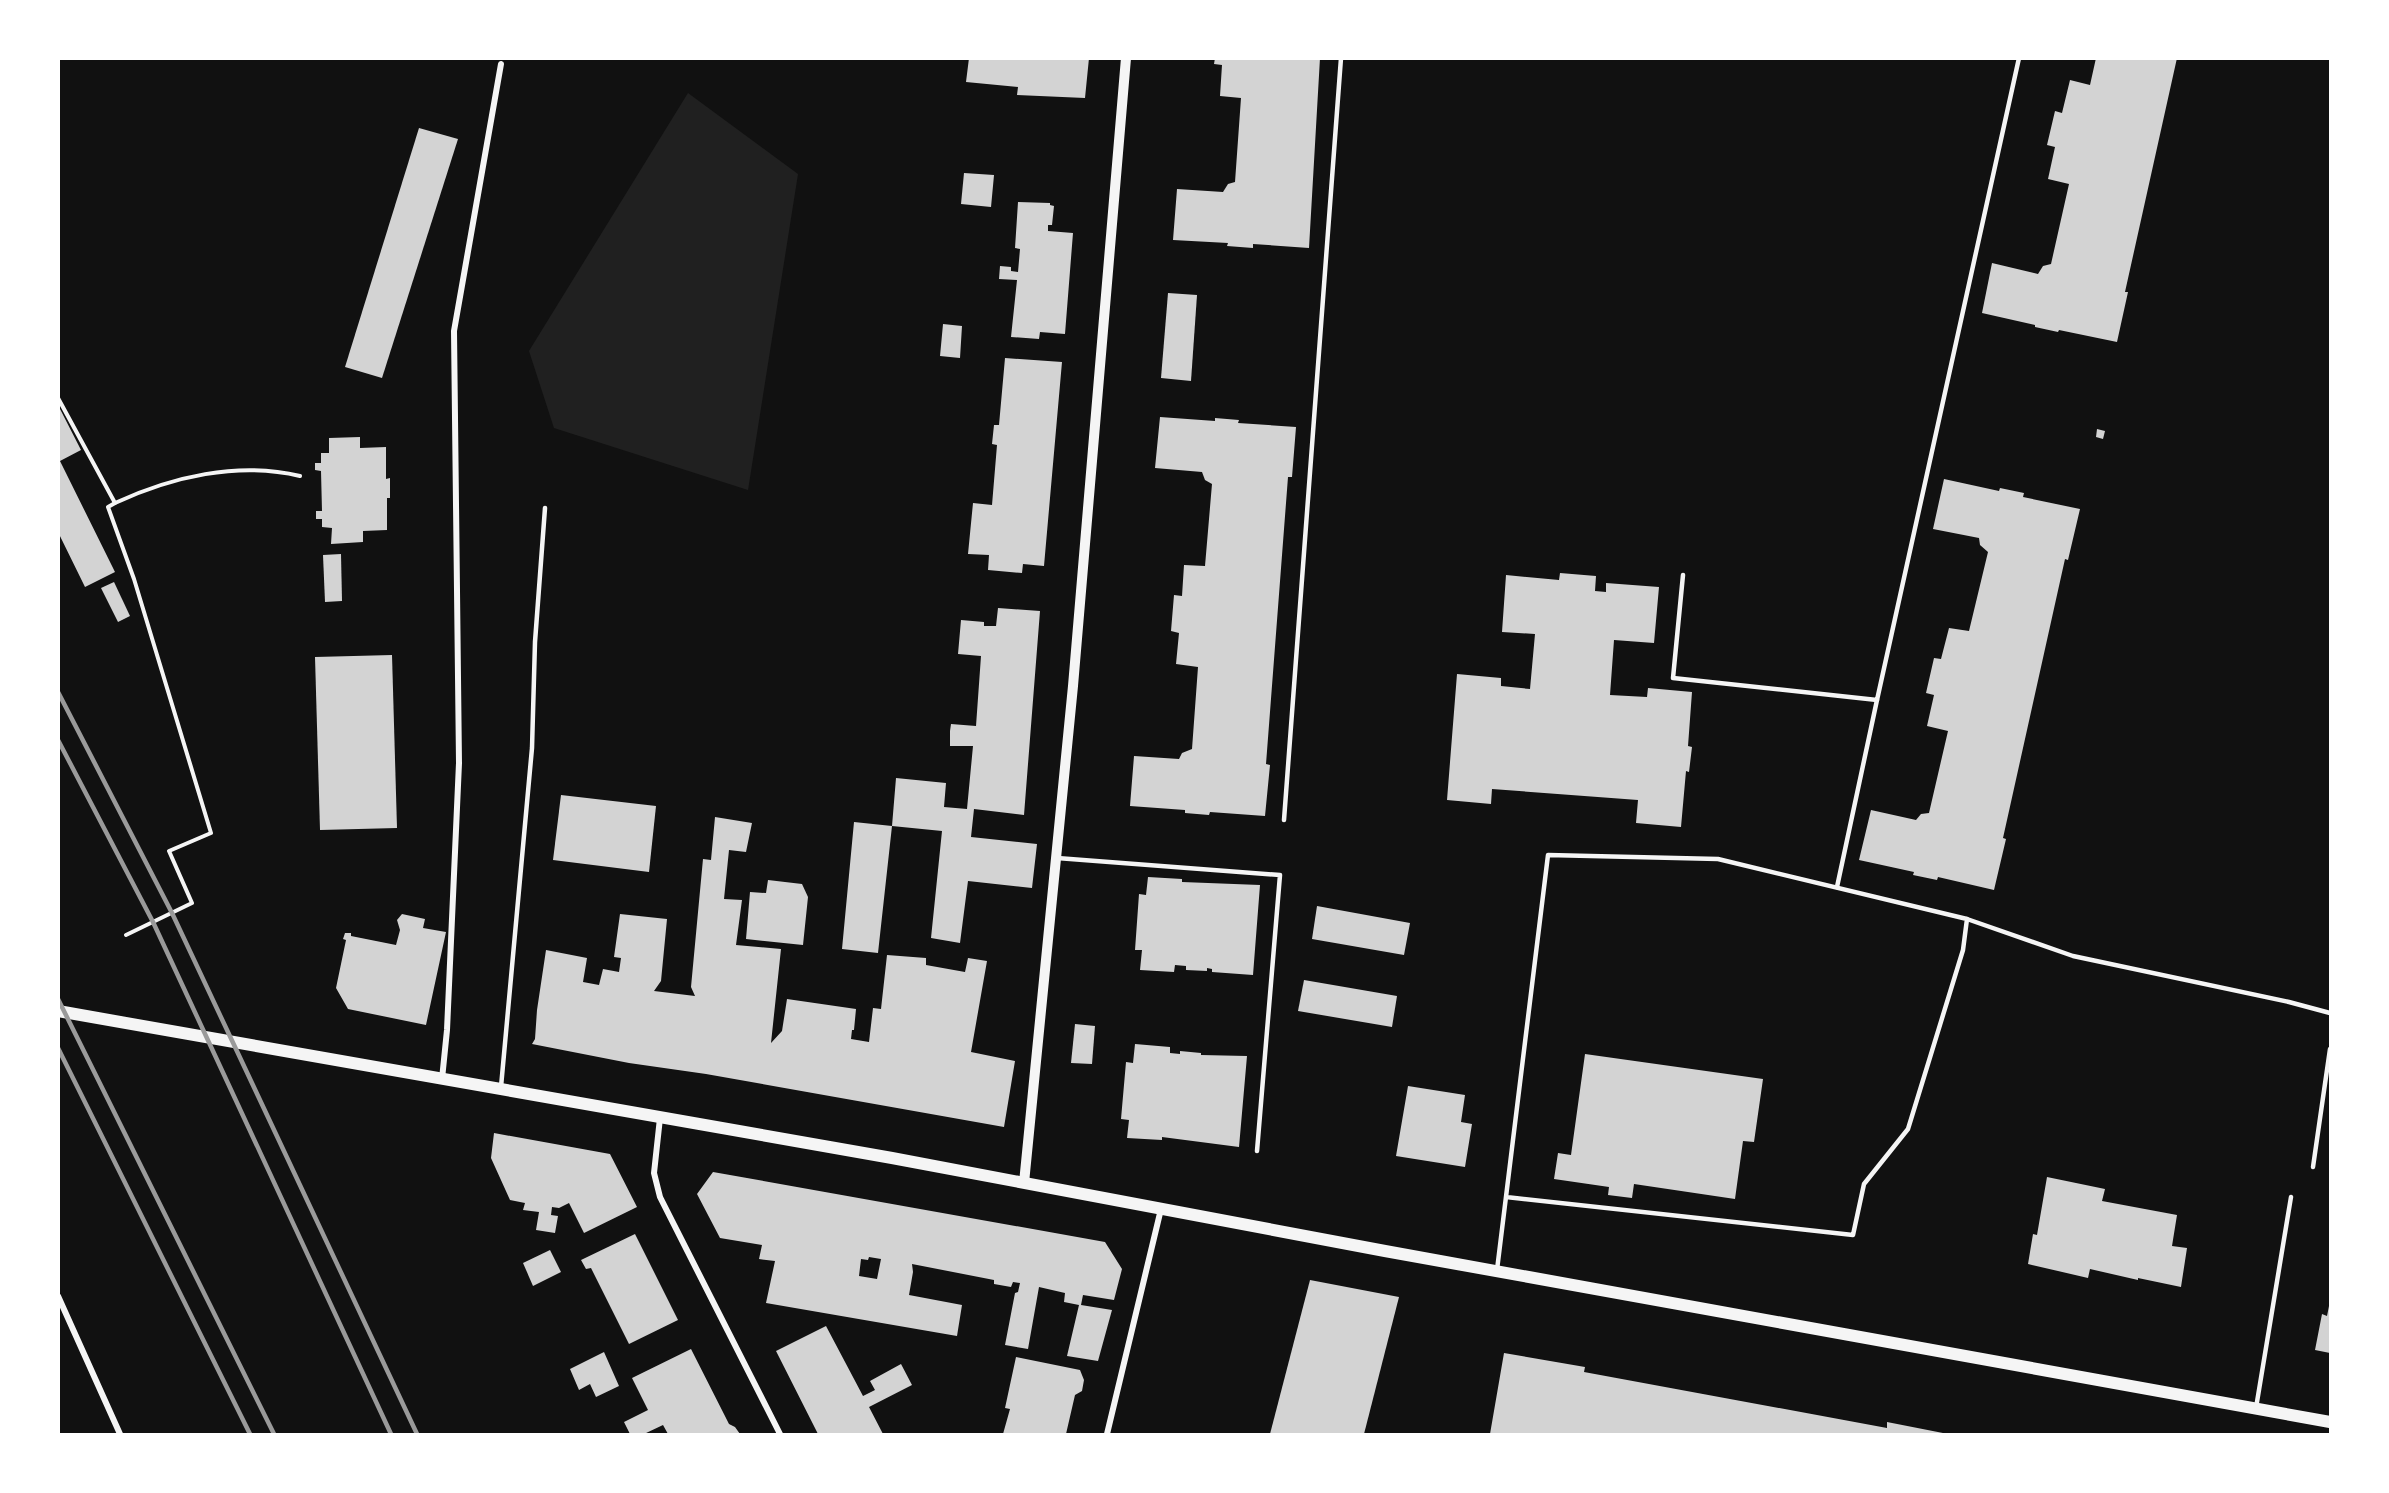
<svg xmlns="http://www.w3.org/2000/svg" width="2389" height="1493" viewBox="0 0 2389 1493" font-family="Manrope,sans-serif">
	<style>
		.green { fill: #202020 }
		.building { fill: #d3d3d3; fill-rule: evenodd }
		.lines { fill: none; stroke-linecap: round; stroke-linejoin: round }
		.path { stroke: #f5f5f5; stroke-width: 4 }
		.service { stroke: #f5f5f5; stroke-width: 4.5 }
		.minor { stroke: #f5f5f5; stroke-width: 6 }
		.tertiary { stroke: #f5f5f5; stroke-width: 10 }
		.secondary { stroke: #f5f5f5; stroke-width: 12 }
		.rail { stroke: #9a9a9a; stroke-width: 4.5 }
	</style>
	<rect width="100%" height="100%" fill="#111"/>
	<!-- green -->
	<path class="green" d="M688,93L798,174L748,490L554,428L529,351Z"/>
	<!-- building -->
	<g class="building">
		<path d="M969,58H1089L1085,98L1017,95L1018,87L966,82Z"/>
		<path d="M1215,58H1320L1309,248L1253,244V248L1227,246L1228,243L1173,240L1177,189L1223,192L1228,184L1235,182L1241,98L1220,96L1222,65L1214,64Z"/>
		<path d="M2096,58H2177L2125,292H2128L2117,342L2059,330L2058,332L2035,327V325L1982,313L1992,263L2038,274L2043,266L2051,264L2069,184L2048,179L2055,147L2047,145L2055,111L2062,113L2070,80L2090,85Z"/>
		<path d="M419,128L458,139L382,378L345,367Z"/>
		<path d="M964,173L994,175L991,207L961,204Z"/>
		<path d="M1018,202L1050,203V205L1054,206L1052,225H1048V231L1073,233L1065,334L1040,332L1039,339L1011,337L1017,280L999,279L1000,266L1011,267V271L1018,272L1020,249L1015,248Z"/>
		<path d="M1168,293L1197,295L1191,381L1161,378Z"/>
		<path d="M943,324L962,326L960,358L940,356Z"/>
		<path d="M1005,358L1062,362L1044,566L1023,564L1022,573L988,570L989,555L968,554L973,503L992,505L997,445L992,444L994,425H999Z"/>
		<path d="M58,405L81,450L60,461L115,572L85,587L58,532Z"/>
		<path d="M1160,417L1215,421V418L1239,420L1238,423L1296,427L1292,477H1288L1266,764L1270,765L1265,816L1210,812L1209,815L1185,813V810L1130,806L1134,756L1179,759L1182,753L1192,749L1198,667L1176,664L1179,633L1171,631L1174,595L1182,596L1184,565L1205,566L1212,484L1205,480L1202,472L1155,468Z"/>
		<path d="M2097,429L2105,431L2103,439L2096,437Z"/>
		<path d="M360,437V448L386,447V479L390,478V498H387V530L363,531V542L331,544L332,528L322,527V519H316V511H322L321,471L315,470V463H321V453H329V438Z"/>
		<path d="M1944,479L1999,491L2000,488L2024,493L2023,497L2080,509L2068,560L2065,559L2003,838L2006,839L1994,890L1938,877L1937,880L1913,875L1914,872L1859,860L1871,810L1916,820L1921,814L1929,813L1948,731L1927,726L1934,695L1926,693L1934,658L1941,659L1949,628L1969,631L1988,552L1980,545L1979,538L1933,529Z"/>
		<path d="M341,554L342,601L325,602L323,555Z"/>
		<path d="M1560,573L1596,576L1595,591L1606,592V583L1659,587L1654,643L1614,640L1610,695L1647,697L1648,688L1692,692L1688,746L1692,747L1689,772L1686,771L1681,827L1636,823L1638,800L1492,789L1491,804L1447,800L1457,674L1501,678V686L1530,689L1535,634L1502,632L1506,575L1559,580Z"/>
		<path d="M114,582L130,616L118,622L101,588Z"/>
		<path d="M998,608L1040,611L1024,815L974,809L971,837L1037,844L1032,888L968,881L960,943L931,938L942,831L892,826L878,953L842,949L854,822L892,826L896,778L946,783L944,807L967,809L973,746H950V731L951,724L976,726L981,656L958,654L961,620L984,622V626H996Z"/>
		<path d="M392,655L397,828L320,830L315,657Z"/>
		<path d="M561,795L656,806L649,872L553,860Z"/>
		<path d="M715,817L752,823L746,852L729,850L724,899L742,900L736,945L781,949L771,1043L782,1031L787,999L856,1009L854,1030H852L851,1039L869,1042L873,1008L881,1009L887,955L926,958V965L965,972L968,958L987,961L971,1052L1015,1061L1004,1127L706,1074L629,1063L532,1044L535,1039L537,1010L546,950L587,958L583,982L599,985L603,969L619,972L621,958L614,957L620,914L667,919L661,981L654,991L695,996L691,987L703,859L711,860Z"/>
		<path d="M1148,877L1182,879V882L1260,885L1253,975L1212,972V969L1207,968V971L1186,970V966L1175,965L1174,972L1140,970L1142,950H1135L1139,894L1146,895Z"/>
		<path d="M768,880L802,884L808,897L803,945L746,939L750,892L766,893Z"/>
		<path d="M1317,906L1410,923L1404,955L1312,939Z"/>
		<path d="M402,914L425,919L423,928L446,932L426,1025L348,1009L336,988L346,940L343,939L345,933H351V936L396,945L400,930L397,920Z"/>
		<path d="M1304,980L1397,996L1392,1027L1298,1011Z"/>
		<path d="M1075,1024L1095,1026L1092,1064L1071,1063Z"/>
		<path d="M1135,1044L1170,1047V1053L1180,1054V1051L1201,1053V1055L1247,1056L1239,1147L1162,1137V1140L1127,1138L1129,1120L1121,1119L1126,1062L1133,1063Z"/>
		<path d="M1585,1054L1763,1079L1754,1142L1743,1141L1735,1199L1634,1184L1632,1198L1608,1195L1609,1187L1554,1179L1558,1153L1571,1155Z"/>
		<path d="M1408,1086L1465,1095L1461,1122L1472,1124L1465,1167L1396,1156Z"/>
		<path d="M494,1133L610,1154L637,1207L584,1233L569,1203L559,1208L552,1207L551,1215L558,1216L555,1233L536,1230L539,1212L523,1210L525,1203L510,1200L491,1158Z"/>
		<path d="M713,1172L1105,1242L1122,1269L1114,1300L1083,1295L1081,1305L1112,1310L1098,1361L1067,1356L1079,1305L1064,1302L1065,1293L1039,1287L1028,1349L1005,1345L1015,1293L1018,1292L1020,1283L1013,1282L1011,1287L994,1284V1280L912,1264L913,1272L909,1295L962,1305L957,1336L766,1303L775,1261L759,1259L762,1245L720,1238L697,1194ZM869,1257L881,1259L877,1279L859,1276L861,1259L868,1260Z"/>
		<path d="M2047,1177L2105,1189L2102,1201L2177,1215L2172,1246L2187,1248L2181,1287L2138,1278V1280L2090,1269L2088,1278L2028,1264L2033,1234L2037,1235Z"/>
		<path d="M635,1234L678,1320L629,1344L591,1268L586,1269L581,1260Z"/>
		<path d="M550,1250L561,1272L533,1286L523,1263Z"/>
		<path d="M1310,1280L1399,1297L1364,1434H1270Z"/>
		<path d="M2329,1306H2330V1353L2315,1350L2322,1314L2327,1316Z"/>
		<path d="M826,1326L863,1396L875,1390L870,1381L901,1364L912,1385L869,1407L883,1434H818L776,1351Z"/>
		<path d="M691,1349L729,1424L735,1427L740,1434H668L663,1425L644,1434H630L624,1422L648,1410L632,1378Z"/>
		<path d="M604,1352L619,1386L596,1397L590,1384L579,1390L570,1369Z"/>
		<path d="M1504,1353L1585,1367L1584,1372L1887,1428V1422L1948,1434H1490Z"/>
		<path d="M1016,1357L1080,1370L1084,1380L1082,1391L1075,1395L1066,1434H1003L1010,1409L1005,1408Z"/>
	</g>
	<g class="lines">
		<!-- path -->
		<g class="path">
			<path d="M58,398L115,503C171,477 238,461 300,476"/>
			<path d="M115,503L108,507L134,579L211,833L169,851L192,903L126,935"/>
		</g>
		<!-- service -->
		<g class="service">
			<path d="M1683,575L1673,678L1877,700L2019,58"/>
			<path d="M1284,820L1341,58"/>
			<path d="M1057,858L1280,875L1257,1151"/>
			<path d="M1837,887L1877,700"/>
			<path d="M1967,919L2073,956L2289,1002L2330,1013"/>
			<path d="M501,1087L532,748L535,642L545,508"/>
			<path d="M2313,1167L2330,1049"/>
			<path d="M1497,1270L1548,855L1718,859L1967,919L1963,950L1908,1129L1864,1184L1853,1235L1506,1197"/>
			<path d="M2256,1408L2291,1197"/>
		</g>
		<!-- minor -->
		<g class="minor">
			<path d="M442,1079L447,1030L459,763L454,331L501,64"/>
			<path d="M660,1118L654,1173L660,1197L780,1434"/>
			<path d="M58,1296L120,1434"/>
			<path d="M1107,1434L1161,1209"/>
		</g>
		<!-- tertiary -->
		<path class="tertiary" d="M1024,1183L1073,686L1126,58"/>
		<!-- secondary -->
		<path class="secondary" d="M58,1011L892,1158L1385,1251L2330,1422"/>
		<!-- rail -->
		<g class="rail">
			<path d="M58,692L172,913L417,1434"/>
			<path d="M58,740L153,922L391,1434"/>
			<path d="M58,999L274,1434"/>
			<path d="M58,1048L250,1434"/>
		</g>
	</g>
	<!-- border -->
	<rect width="2389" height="1493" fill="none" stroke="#ffffff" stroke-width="120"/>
</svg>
